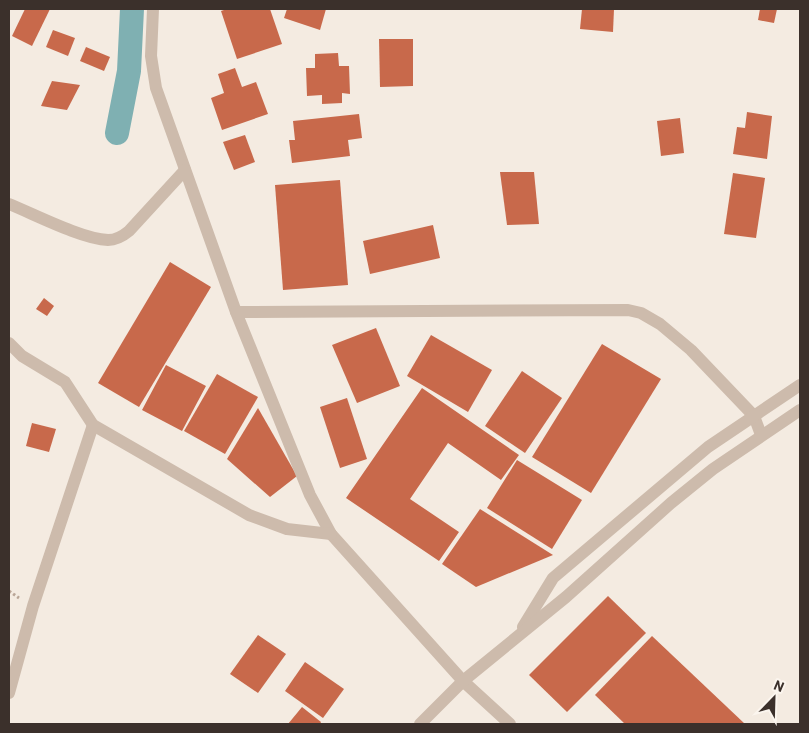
<svg xmlns="http://www.w3.org/2000/svg" width="809" height="733" viewBox="0 0 809 733" font-family="Barlow,sans-serif">
	<style>
		.lines { fill: none; stroke-linecap: round; stroke-linejoin: round }
		.canal { stroke: #7fb0b2; stroke-width: 24 }
		.building { fill: #c8694b }
		.path { stroke: #b9a596; stroke-width: 3; stroke-dasharray: 2.5 2.5; stroke-linecap: butt }
		.minor { stroke: #cdbbac; stroke-width: 12 }
	</style>
	<rect width="100%" height="100%" fill="#f4ebe1"/>
	<g class="lines">
		<!-- canal -->
		<path class="canal" d="M117,133L129,71L132,9"/>
	</g>
	<!-- building -->
	<g class="building">
		<path d="M25,9H50L32,46L12,36Z"/>
		<path d="M227,9H270L282,44L237,59L221,11Z"/>
		<path d="M287,9H326L320,30L284,18Z"/>
		<path d="M582,9H614L613,32L580,29Z"/>
		<path d="M760,9H777L774,23L758,20Z"/>
		<path d="M53,30L75,38L68,56L46,47Z"/>
		<path d="M379,39H413V86L380,87Z"/>
		<path d="M86,47L110,57L104,71L80,61Z"/>
		<path d="M338,53L339,66H349L350,94L342,93V103L322,104V95L307,96L306,68H315V54Z"/>
		<path d="M235,68L242,87L256,82L268,114L222,130L211,98L224,93L218,74Z"/>
		<path d="M52,81L80,85L67,110L41,106Z"/>
		<path d="M747,112L772,116L767,159L733,154L737,127L745,128Z"/>
		<path d="M359,114L362,138L348,140L350,156L292,163L289,140H295L293,121Z"/>
		<path d="M680,118L684,153L661,156L657,121Z"/>
		<path d="M245,135L255,162L234,170L223,142Z"/>
		<path d="M500,172H534L539,224L507,225Z"/>
		<path d="M733,173L765,178L756,238L724,234Z"/>
		<path d="M340,180L348,285L283,290L275,185Z"/>
		<path d="M433,225L440,258L370,274L363,241Z"/>
		<path d="M170,262L211,287L139,407L98,383Z"/>
		<path d="M44,298L54,306L47,316L36,309Z"/>
		<path d="M376,328L400,386L357,403L332,345Z"/>
		<path d="M431,335L492,370L468,412L407,376Z"/>
		<path d="M602,344L661,379L591,493L532,457Z"/>
		<path d="M166,365L206,386L182,431L142,410Z"/>
		<path d="M522,371L562,398L525,453L485,426Z"/>
		<path d="M217,374L258,397L225,454L184,431Z"/>
		<path d="M422,388L519,455L501,480L448,443L410,499L459,532L439,561L346,498Z"/>
		<path d="M347,398L367,459L340,468L320,407Z"/>
		<path d="M258,408L297,476L270,497L227,459Z"/>
		<path d="M32,423L56,429L49,452L26,446Z"/>
		<path d="M517,460L582,500L552,549L487,508Z"/>
		<path d="M480,509L553,555L476,587L442,564Z"/>
		<path d="M608,596L646,633L567,712L529,675Z"/>
		<path d="M258,635L286,654L258,693L230,674Z"/>
		<path d="M652,636L745,724H625L595,695Z"/>
		<path d="M305,662L344,689L323,718L285,691Z"/>
		<path d="M302,707L321,722L320,724H288Z"/>
	</g>
	<g class="lines">
		<!-- path -->
		<path class="path" d="M9,591L19,598"/>
		<!-- minor -->
		<g class="minor">
			<path d="M153,9L151,56L156,88L236,312L310,495L331,534L463,681L510,724"/>
			<path d="M9,204C34,214 82,239 108,240C116,240 123,236 129,231L185,170"/>
			<path d="M236,312L628,310L641,313L660,324L691,350L754,416L761,435"/>
			<path d="M9,343L22,356L65,382L93,425L249,515L287,529L331,534"/>
			<path d="M523,627L553,578L708,447L800,385"/>
			<path d="M9,693L33,606L93,425"/>
			<path d="M420,724L463,681L566,597L671,503L713,469L800,410"/>
		</g>
	</g>
	<!-- border -->
	<rect width="809" height="733" fill="none" stroke="#3b302b" stroke-width="20"/>
	<!-- north arrow -->
	<g transform="translate(774 698) rotate(23)" stroke="#fbf5ee" stroke-width="4" paint-order="stroke">
	<path d="M0-4L9 19L0 12L-9 19Z" fill="#3b302b"/>
	<text y="-8" font-size="14" font-weight="bold" text-anchor="middle" fill="#3b302b">N</text>
	</g>
</svg>
